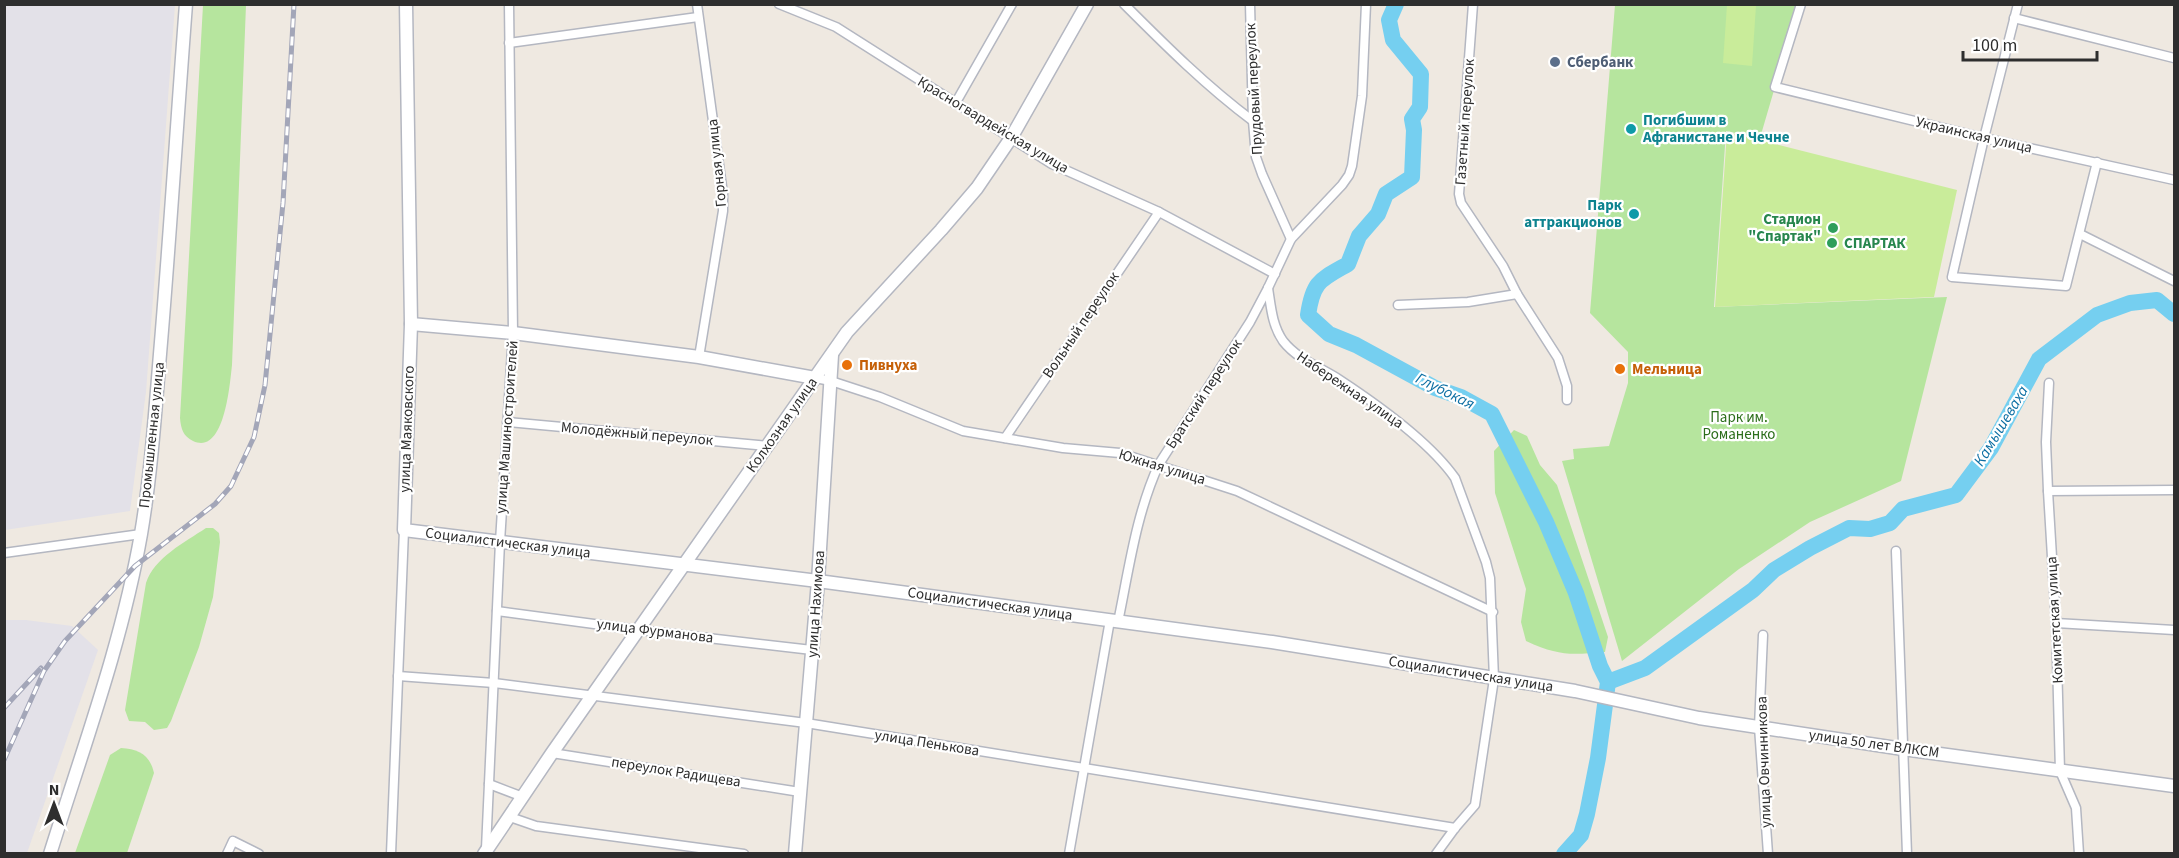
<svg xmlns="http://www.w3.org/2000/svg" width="2179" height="858" viewBox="0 0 2179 858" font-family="'Source Sans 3',sans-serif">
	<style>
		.industrial { fill: #e3e1e8 }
		.green { fill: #b6e59e }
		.pitch { fill: #c9ec9a }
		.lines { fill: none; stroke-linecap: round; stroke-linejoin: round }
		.river { stroke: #75cff0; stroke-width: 16 }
		.street-casing { stroke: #b4b7c1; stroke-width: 11 }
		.secondary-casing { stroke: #b4b7c1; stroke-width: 15 }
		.street { stroke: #fff; stroke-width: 8 }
		.secondary { stroke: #fff; stroke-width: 12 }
		.rail-casing { stroke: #a3a6b8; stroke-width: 5 }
		.rail { stroke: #fff; stroke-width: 3; stroke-dasharray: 9; stroke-linecap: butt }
		.service-dot { fill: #5c6f8a; stroke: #fff; stroke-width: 2 }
		.culture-dot { fill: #0f9aa8; stroke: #fff; stroke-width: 2 }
		.leisure-dot { fill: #2e9e5b; stroke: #fff; stroke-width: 2 }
		.food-dot { fill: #e8710a; stroke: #fff; stroke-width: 2 }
		.labels { text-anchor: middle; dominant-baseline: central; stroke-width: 4.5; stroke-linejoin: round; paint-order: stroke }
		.service-label { font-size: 15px; font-weight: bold; fill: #4e5e75; stroke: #fff; text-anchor: start }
		.street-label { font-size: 15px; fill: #2e2e2e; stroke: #fff }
		.culture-label { font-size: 15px; font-weight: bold; fill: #0d838f; stroke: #fff; text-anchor: start }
		.leisure-label { font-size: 15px; font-weight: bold; fill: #27864d; stroke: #fff; text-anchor: end }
		.food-label { font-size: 15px; font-weight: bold; fill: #c56008; stroke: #fff; text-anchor: start }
		.park-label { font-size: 15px; fill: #2c6e1b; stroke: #fff }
		.water-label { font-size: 16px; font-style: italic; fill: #0d6fa3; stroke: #fff }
	</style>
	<rect width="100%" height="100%" fill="#efe9e1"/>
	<!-- industrial -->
	<g class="industrial">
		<path d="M5,4L175,5L146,392L130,511L5,530Z"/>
		<path d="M5,620H26L72,626L98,650L27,853H5Z"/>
	</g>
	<!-- green -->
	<g class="green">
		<path d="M203,5H246L232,365C230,382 225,456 193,441C183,436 181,429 180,418Z"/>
		<path d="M1615,5H1799L1760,138L1726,131L1714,307L1947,297L1901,481L1810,522L1739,569L1622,661L1562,461L1574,459L1573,449L1609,446L1628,383V352L1590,313Z"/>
		<path d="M1514,430L1527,436L1540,465L1557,485L1608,637L1605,652C1570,655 1559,656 1526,641L1521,622L1526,589L1495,493L1494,451Z"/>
		<path d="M206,528H213L219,533L220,542L213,597L199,647L171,721L167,728L154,730L145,722L129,721L125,710L146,583C154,558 185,542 206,528Z"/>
		<path d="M121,748C139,749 150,755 154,773L127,853H75L110,755Z"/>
	</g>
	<!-- pitch -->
	<g class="pitch">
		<path d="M1727,5H1756L1752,66L1723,63Z"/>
		<path d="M1727,132L1957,190L1934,297L1715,307Z"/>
	</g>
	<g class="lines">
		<!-- river -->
		<g class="river">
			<path d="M1396,4L1389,20L1393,40L1421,74L1420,107L1412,119L1414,130L1412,177L1386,194L1378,214L1359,236L1348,264C1320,280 1313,281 1308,315L1329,334L1356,345L1435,388L1461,397L1492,414L1546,522L1576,593L1600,666L1608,682L1598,758L1587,814L1581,835L1564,854"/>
			<path d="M1608,682L1645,668L1753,590L1774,570L1810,548L1849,528L1870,529L1890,523L1903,509L1956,495L1991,448L2039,359L2097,315L2130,303L2157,300L2174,314"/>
		</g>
		<defs>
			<g id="street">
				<path d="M697,4L723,194V211L699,357"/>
				<path d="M779,4L836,27L1052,164L1159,212L1275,274"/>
				<path d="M1124,4C1165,45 1206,86 1253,121"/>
				<path d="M1250,4L1253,121L1256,157L1262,174L1291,239"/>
				<path d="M1473,4L1459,194L1461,203L1503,266L1517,294L1558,358L1567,386V400"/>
				<path d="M1801,4L1775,87L1984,138L2174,180"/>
				<path d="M2018,4L1984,138L1952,277L2066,286L2097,162"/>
				<path d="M2014,18L2174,58"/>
				<path d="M509,43L698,17"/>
				<path d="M955,104L1012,4"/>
				<path d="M2080,234L2174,281"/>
				<path d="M1268,288C1271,307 1272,325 1283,341C1298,360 1320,367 1340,380C1378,405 1429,441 1455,478L1486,562L1490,578L1494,679L1475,805L1455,828L1436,854"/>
				<path d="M1398,305L1468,302L1517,294"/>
				<path d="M815,378L831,381L880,397L963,431L1063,448L1120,453L1237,491L1493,612"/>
				<path d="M2049,383L2046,442L2048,491L2056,623L2060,771L2076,808L2079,854"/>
				<path d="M507,422L768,446"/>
				<path d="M1005,438L1159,212"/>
				<path d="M2048,491L2174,490"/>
				<path d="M1896,551L1907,854"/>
				<path d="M4,553L141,534"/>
				<path d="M497,611L639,630L812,650"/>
				<path d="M1118,622C1129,569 1136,514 1159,464L1250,322L1268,288L1291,239L1342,185L1349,175L1352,166L1362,96L1366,4"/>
				<path d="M2056,623L2174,630"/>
				<path d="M1763,635L1759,727L1768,854"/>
				<path d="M398,676L494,683L806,723L1455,828"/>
				<path d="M552,753L800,792"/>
				<path d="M489,784L523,797"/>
				<path d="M510,817L536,826L744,854"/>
				<path d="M486,849L500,542L513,333L509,4"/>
				<path d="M227,854L233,841L259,854"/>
				<path d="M391,854L404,530"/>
				<path d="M1069,854L1110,620"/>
			</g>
			<g id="secondary">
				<path d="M406,4L411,324L404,530L818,581L1272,642L1575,691L1699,718L1903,749L2174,786"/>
				<path d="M411,324L513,333L699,357L815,378"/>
				<path d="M50,854C83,748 122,643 141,534C151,475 155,414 160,354C170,237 177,121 186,4"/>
				<path d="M484,854L552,753L847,332L941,230L977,188L1011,138L1087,4"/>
				<path d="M795,854L818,581L832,355"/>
			</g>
		</defs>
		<!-- street casing -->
		<use href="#street" class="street-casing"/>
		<!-- secondary casing -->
		<use href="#secondary" class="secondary-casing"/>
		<!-- street -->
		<use href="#street" class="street"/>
		<!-- secondary -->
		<use href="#secondary" class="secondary"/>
		<defs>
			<g id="rail">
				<path d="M4,708L41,668"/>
				<path d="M4,760L44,671L65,641L135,566L215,504L231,486L254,437L265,385L283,203L294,4"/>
			</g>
		</defs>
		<!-- rail casing -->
		<use href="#rail" class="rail-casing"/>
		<!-- rail -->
		<use href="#rail" class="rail"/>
	</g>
	<!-- markers -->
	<circle class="service-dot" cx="1555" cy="62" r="6"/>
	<g class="culture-dot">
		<circle cx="1631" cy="129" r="6"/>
		<circle cx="1634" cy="214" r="6"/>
	</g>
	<g class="leisure-dot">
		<circle cx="1833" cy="228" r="6"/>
		<circle cx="1832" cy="243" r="6"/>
	</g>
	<g class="food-dot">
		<circle cx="847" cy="365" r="6"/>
		<circle cx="1620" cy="369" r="6"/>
	</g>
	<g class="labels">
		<!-- service labels -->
		<g class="service-label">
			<text x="1567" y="62">Сбербанк</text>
		</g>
		<!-- street labels -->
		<g class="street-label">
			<text transform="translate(1254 89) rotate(-93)">Прудовый переулок</text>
			<text transform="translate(1465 122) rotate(-86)">Газетный переулок</text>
			<text transform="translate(993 125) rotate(31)">Красногвардейская улица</text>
			<text transform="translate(1974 135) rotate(13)">Украинская улица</text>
			<text transform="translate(717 163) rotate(-96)">Горная улица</text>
			<text transform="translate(1081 325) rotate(-56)">Вольный переулок</text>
			<text transform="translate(1350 390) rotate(34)">Набережная улица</text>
			<text transform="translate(1204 394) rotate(-57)">Братский переулок</text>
			<text transform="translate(782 425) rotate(-55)">Колхозная улица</text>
			<text transform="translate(507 427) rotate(-86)">улица Машиностроителей</text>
			<text transform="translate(407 429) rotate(-88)">улица Маяковского</text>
			<text transform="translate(637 434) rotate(5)">Молодёжный переулок</text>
			<text transform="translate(152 435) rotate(-84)">Промышленная улица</text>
			<text transform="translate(1162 467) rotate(17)">Южная улица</text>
			<text transform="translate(508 543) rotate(7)">Социалистическая улица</text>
			<text transform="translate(816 604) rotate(-86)">улица Нахимова</text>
			<text transform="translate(990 604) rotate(8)">Социалистическая улица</text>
			<text transform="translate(2055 620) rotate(-93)">Комитетская улица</text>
			<text transform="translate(655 631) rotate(7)">улица Фурманова</text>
			<text transform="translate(1471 674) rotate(9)">Социалистическая улица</text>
			<text transform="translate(927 743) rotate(9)">улица Пенькова</text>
			<text transform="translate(1874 744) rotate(8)">улица 50 лет ВЛКСМ</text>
			<text transform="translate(1764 762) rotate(-92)">улица Овчинникова</text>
			<text transform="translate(676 772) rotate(9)">переулок Радищева</text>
		</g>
		<!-- culture labels -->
		<g class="culture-label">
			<text x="1643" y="120">Погибшим в<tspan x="1643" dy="17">Афганистане и Чечне</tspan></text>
			<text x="1622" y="205" text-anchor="end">Парк<tspan x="1622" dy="17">аттракционов</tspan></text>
		</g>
		<!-- leisure labels -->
		<g class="leisure-label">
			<text x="1821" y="219">Стадион<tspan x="1821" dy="17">"Спартак"</tspan></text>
			<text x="1844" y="243" text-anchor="start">СПАРТАК</text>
		</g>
		<!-- food labels -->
		<g class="food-label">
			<text x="859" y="365">Пивнуха</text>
			<text x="1632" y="369">Мельница</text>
		</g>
		<!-- park labels -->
		<g class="park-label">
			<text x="1739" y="417">Парк им.<tspan x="1739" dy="17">Романенко</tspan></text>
		</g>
		<!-- water labels -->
		<g class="water-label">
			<text transform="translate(1445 391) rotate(26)">Глубокая</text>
			<text transform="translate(2001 426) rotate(-59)">Камышеваха</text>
		</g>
	</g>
	<!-- border -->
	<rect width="2179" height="858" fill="none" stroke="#2e2e2e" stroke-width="12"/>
	<!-- north arrow -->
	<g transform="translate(54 804)" stroke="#ffffff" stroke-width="4.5" paint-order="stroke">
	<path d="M0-4.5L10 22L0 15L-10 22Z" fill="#2e2e2e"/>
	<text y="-9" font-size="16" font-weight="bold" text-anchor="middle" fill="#2e2e2e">N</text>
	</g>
	<!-- scale -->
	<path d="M1963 51v9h134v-9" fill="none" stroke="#2e2e2e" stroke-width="3"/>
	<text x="1972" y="51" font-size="18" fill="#2e2e2e" stroke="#ffffff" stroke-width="4.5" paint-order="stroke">100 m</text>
</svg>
